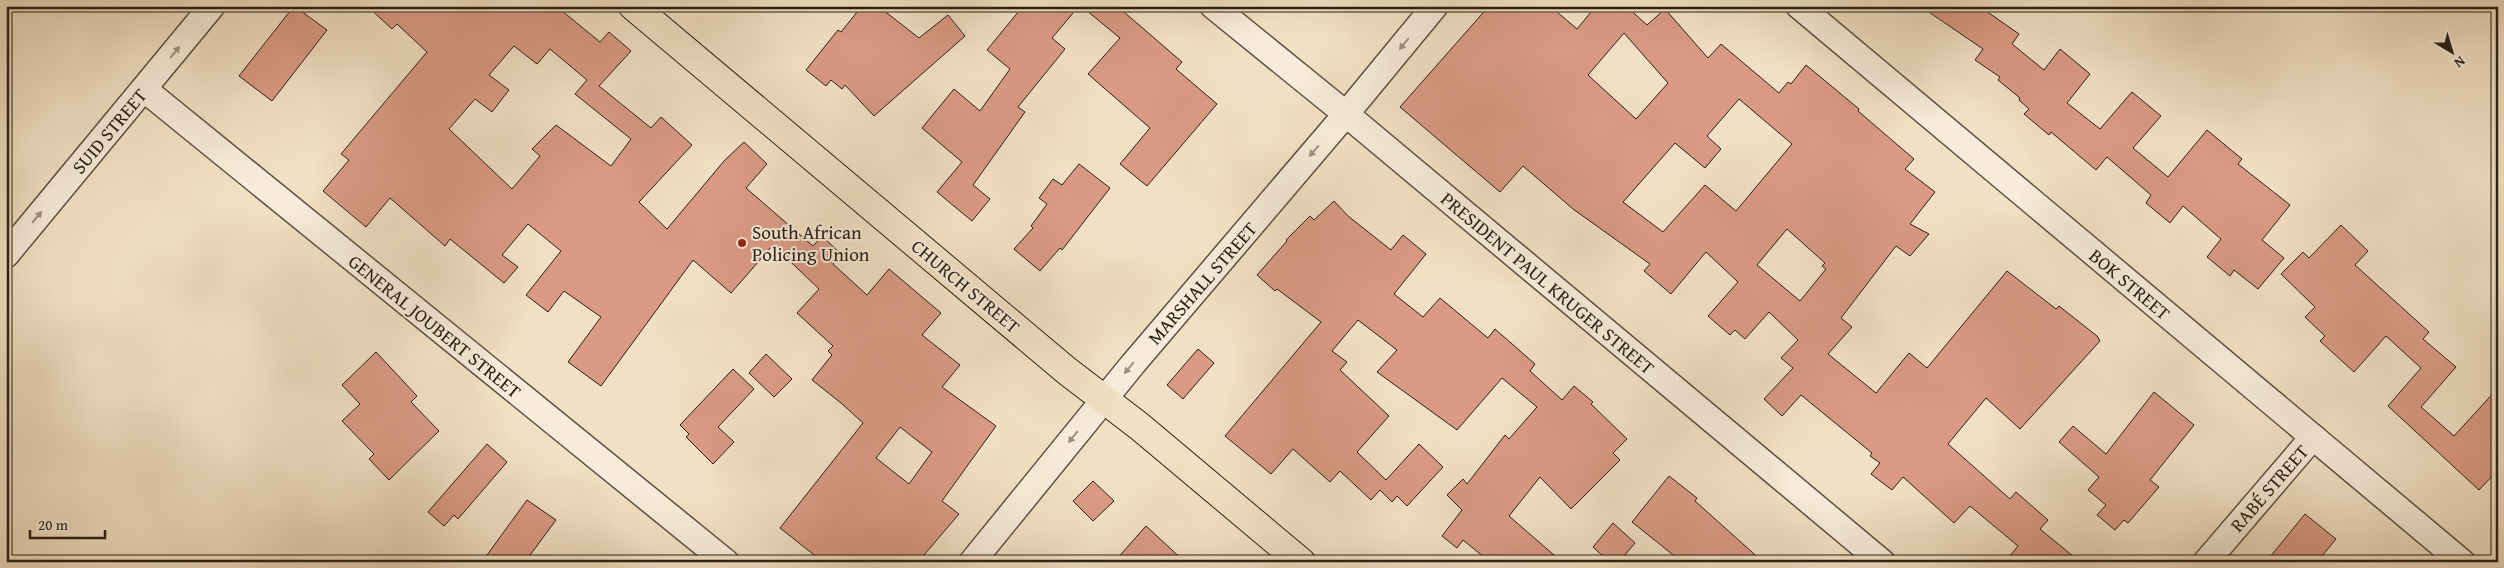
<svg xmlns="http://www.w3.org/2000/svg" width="2504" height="568" viewBox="0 0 2504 568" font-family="'Gentium Book Plus',serif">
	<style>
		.building { fill: #da9a85; stroke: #292015; fill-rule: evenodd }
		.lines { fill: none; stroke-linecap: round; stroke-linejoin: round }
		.minor-casing { stroke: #5b5041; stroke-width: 28 }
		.major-casing { stroke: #292015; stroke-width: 30 }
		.minor { stroke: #f7ebd9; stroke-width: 25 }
		.major { stroke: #f2e0c4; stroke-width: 28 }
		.oneway { fill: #9a9081 }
		.poi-dot { fill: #8f2418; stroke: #f7ebd9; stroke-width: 2 }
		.labels { text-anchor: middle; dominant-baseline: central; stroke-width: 4; stroke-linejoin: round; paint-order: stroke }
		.street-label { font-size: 19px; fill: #292015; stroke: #f7ebd9 }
		.poi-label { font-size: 19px; fill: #292015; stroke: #f7ebd9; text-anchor: start }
	</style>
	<rect width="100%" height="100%" fill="#f2e0c4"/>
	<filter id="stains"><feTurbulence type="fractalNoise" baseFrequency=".004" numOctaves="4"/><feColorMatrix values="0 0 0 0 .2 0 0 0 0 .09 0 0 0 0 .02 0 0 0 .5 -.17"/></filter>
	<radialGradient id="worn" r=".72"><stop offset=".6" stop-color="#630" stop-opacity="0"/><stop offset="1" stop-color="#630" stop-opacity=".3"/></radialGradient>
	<!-- building -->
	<g class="building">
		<path d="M294,6L327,30L272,101L239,76Z"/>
		<path d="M367,6H556L600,42L609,32L631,51L599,86L651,128L661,117L692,145L639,202L667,229L724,161L744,142L767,164L746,188L813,246L822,236L842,255L833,264L867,295L889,269L941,313L922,335L960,365L942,387L996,426L942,501L959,514L918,562H823L780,528L863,423L841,403L812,380L832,355L828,351L833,346L797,313L819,289L773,245L731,293L693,260L601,386L568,362L601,317L564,291L548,312L526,295L561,251L528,224L502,255L518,267L504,283L450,239L445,246L390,198L366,227L323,191L349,160L341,154L427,52L397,24L392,29ZM514,46L537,64L550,49L587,80L575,94L631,139L611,166L556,125L532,149L540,156L512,189L449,129L475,99L492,112L509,90L489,75ZM900,427L932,452L909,484L876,458Z"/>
		<path d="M862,6H878L919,38L948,15L965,36L874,116L845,85L842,89L831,80L826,86L806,70L838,30L841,32Z"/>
		<path d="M1023,6H1079L1052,38L1065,49L1018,107L1025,112L973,185L990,199L972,221L937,192L962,162L922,128L954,89L980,111L1010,69L987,50Z"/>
		<path d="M1081,6H1117L1182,62L1176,69L1217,104L1147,186L1120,164L1150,128L1088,74L1120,38Z"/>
		<path d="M1489,6H1550L1577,29L1596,6H1626L1647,25L1665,9L1708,58L1721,44L1779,93L1788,82L1791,84L1806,65L1859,109L1858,111L1914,159L1905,169L1935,192L1910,224L1929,234L1910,256L1896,246L1841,318L1852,327L1828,354L1876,393L1909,353L1927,368L2007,271L2056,309L2059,306L2097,336L2100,341L2020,429L1986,398L1948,444L2010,499L2016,492L2048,520L2040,529L2080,562H2005L2018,546L1970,506L1954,523L1903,477L1892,490L1871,474L1880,463L1870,456L1872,453L1801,395L1782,416L1764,399L1793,368L1781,358L1798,340L1769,312L1745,339L1735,330L1730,335L1708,316L1738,282L1706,252L1671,294L1644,271L1650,264L1573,209L1523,166L1500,192L1400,107ZM1624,33L1668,83L1636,119L1588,75ZM1739,99L1792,144L1736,211L1705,185L1663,232L1623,202L1675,143L1705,168L1721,149L1707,136ZM1787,229L1825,263L1822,266L1826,269L1800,301L1757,265Z"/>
		<path d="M1920,6H1979L2019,34L2012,44L2044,70L2060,49L2090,74L2067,103L2100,129L2132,92L2161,116L2133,148L2168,177L2207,130L2242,159L2238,164L2290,205L2262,240L2284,258L2258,289L2234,270L2230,276L2207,257L2221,239L2183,206L2170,223L2146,203L2151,195L2107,157L2096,170L2051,132L2049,135L2024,114L2029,109L2019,100L2020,98L1998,80L2000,77L1975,60L1983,49Z"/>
		<path d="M1079,164L1110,188L1062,250L1060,248L1040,271L1014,249L1033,228L1031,226L1047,204L1039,198L1053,179L1062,185Z"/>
		<path d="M1334,201L1348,216L1391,250L1403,235L1426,254L1394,294L1423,317L1440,298L1488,338L1495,329L1535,364L1530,371L1562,400L1574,386L1593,402L1591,404L1627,439L1613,453L1620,460L1571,509L1540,477L1509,516L1562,562H1490L1463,540L1457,548L1442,536L1462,510L1447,495L1463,479L1467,484L1505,435L1509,439L1537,407L1502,378L1457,430L1377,372L1397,350L1358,320L1332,351L1347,362L1340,370L1389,416L1357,452L1386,480L1419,444L1443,467L1407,506L1397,496L1392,502L1380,490L1371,500L1340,471L1330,482L1293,449L1271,474L1225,436L1321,322L1277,289L1275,291L1257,275L1287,241L1286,240L1310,216L1314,220Z"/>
		<path d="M2341,225L2368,251L2355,265L2429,332L2423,339L2456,367L2421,407L2454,436L2498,388V470L2479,490L2388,406L2421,368L2386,336L2354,372L2320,341L2325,336L2305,317L2315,307L2281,274L2303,252L2309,258Z"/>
		<path d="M1198,349L1214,363L1183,399L1167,385Z"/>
		<path d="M376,352L417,396L411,402L439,431L389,480L369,459L374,454L342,421L360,404L342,385Z"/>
		<path d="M766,354L792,379L774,397L749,373Z"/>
		<path d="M733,369L754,389L718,427L734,442L713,464L686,437L689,434L680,425Z"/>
		<path d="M2154,392L2194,425L2150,480L2159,487L2128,523L2124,520L2115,530L2097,515L2106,505L2088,490L2099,477L2059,442L2073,426L2106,454Z"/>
		<path d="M487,444L507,462L458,519L454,515L444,526L428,512Z"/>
		<path d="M1669,476L1697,498L1695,501L1763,562H1682L1632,522Z"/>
		<path d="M1093,481L1114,501L1093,521L1073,501Z"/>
		<path d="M527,500L556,520L525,562H482Z"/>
		<path d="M2305,514L2336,539L2317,562H2266Z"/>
		<path d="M1613,523L1635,543L1619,562H1609L1593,547Z"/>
		<path d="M1146,526L1185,562H1114Z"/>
	</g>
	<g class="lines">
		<defs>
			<g id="minor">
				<path d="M1213,6L1346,114L1882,562"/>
				<path d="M1799,6L2462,562"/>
				<path d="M144,89L726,562"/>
				<path d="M6,255L212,6"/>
				<path d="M972,562L1133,364L1346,114L1435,6"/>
				<path d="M2206,562L2313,437"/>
			</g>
			<path id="major" d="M633,6L1067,371L1139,426L1301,562"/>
		</defs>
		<!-- minor casing -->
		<use href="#minor" class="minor-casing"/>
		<!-- major casing -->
		<use href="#major" class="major-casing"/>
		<!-- minor -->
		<use href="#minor" class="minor"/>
		<!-- major -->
		<use href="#major" class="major"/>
	</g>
	<!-- one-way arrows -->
	<defs><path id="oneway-solid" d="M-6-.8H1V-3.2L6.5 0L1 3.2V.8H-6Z" transform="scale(1.25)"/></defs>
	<g class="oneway">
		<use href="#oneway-solid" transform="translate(1404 44) rotate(129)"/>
		<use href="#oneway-solid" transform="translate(175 52) rotate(-51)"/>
		<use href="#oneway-solid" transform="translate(1314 151) rotate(131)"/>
		<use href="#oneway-solid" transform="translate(37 217) rotate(-50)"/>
		<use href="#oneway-solid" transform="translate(1129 368) rotate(130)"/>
		<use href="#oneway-solid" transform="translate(1073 437) rotate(129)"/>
	</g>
	<!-- markers -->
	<circle class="poi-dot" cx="742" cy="243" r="5"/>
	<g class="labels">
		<!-- street labels -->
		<g class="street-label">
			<text transform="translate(109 131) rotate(-50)">SUID STREET</text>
			<text transform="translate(1202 283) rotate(-49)">MARSHALL STREET</text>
			<text transform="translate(1548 283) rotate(40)">PRESIDENT PAUL KRUGER STREET</text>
			<text transform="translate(2130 284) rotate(40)">BOK STREET</text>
			<text transform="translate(966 286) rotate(40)">CHURCH STREET</text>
			<text transform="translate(435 326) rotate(39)">GENERAL JOUBERT STREET</text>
			<text transform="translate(2269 488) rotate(-49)">RABÉ STREET</text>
		</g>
		<!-- poi labels -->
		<g class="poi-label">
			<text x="752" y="232">South African<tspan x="752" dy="22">Policing Union</tspan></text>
		</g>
	</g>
	<!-- margin -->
	<rect width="2504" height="568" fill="none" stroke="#f2e0c4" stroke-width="25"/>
	<rect x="8" y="8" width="2489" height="553" fill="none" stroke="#292015" stroke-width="2.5"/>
	<rect x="12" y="12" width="2479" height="543" fill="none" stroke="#292015"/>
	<!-- north arrow -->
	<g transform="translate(2452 52) rotate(142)" stroke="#f7ebd9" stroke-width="4" paint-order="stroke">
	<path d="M0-4L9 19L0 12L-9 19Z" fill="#292015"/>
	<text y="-8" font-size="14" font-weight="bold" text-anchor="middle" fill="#292015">N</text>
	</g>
	<!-- scale -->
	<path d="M30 530v8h75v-8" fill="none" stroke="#292015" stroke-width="2.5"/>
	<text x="38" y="530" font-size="15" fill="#292015" stroke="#f7ebd9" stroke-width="4" paint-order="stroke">20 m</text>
	<rect width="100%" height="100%" filter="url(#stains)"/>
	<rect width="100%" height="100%" fill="url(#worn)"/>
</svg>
